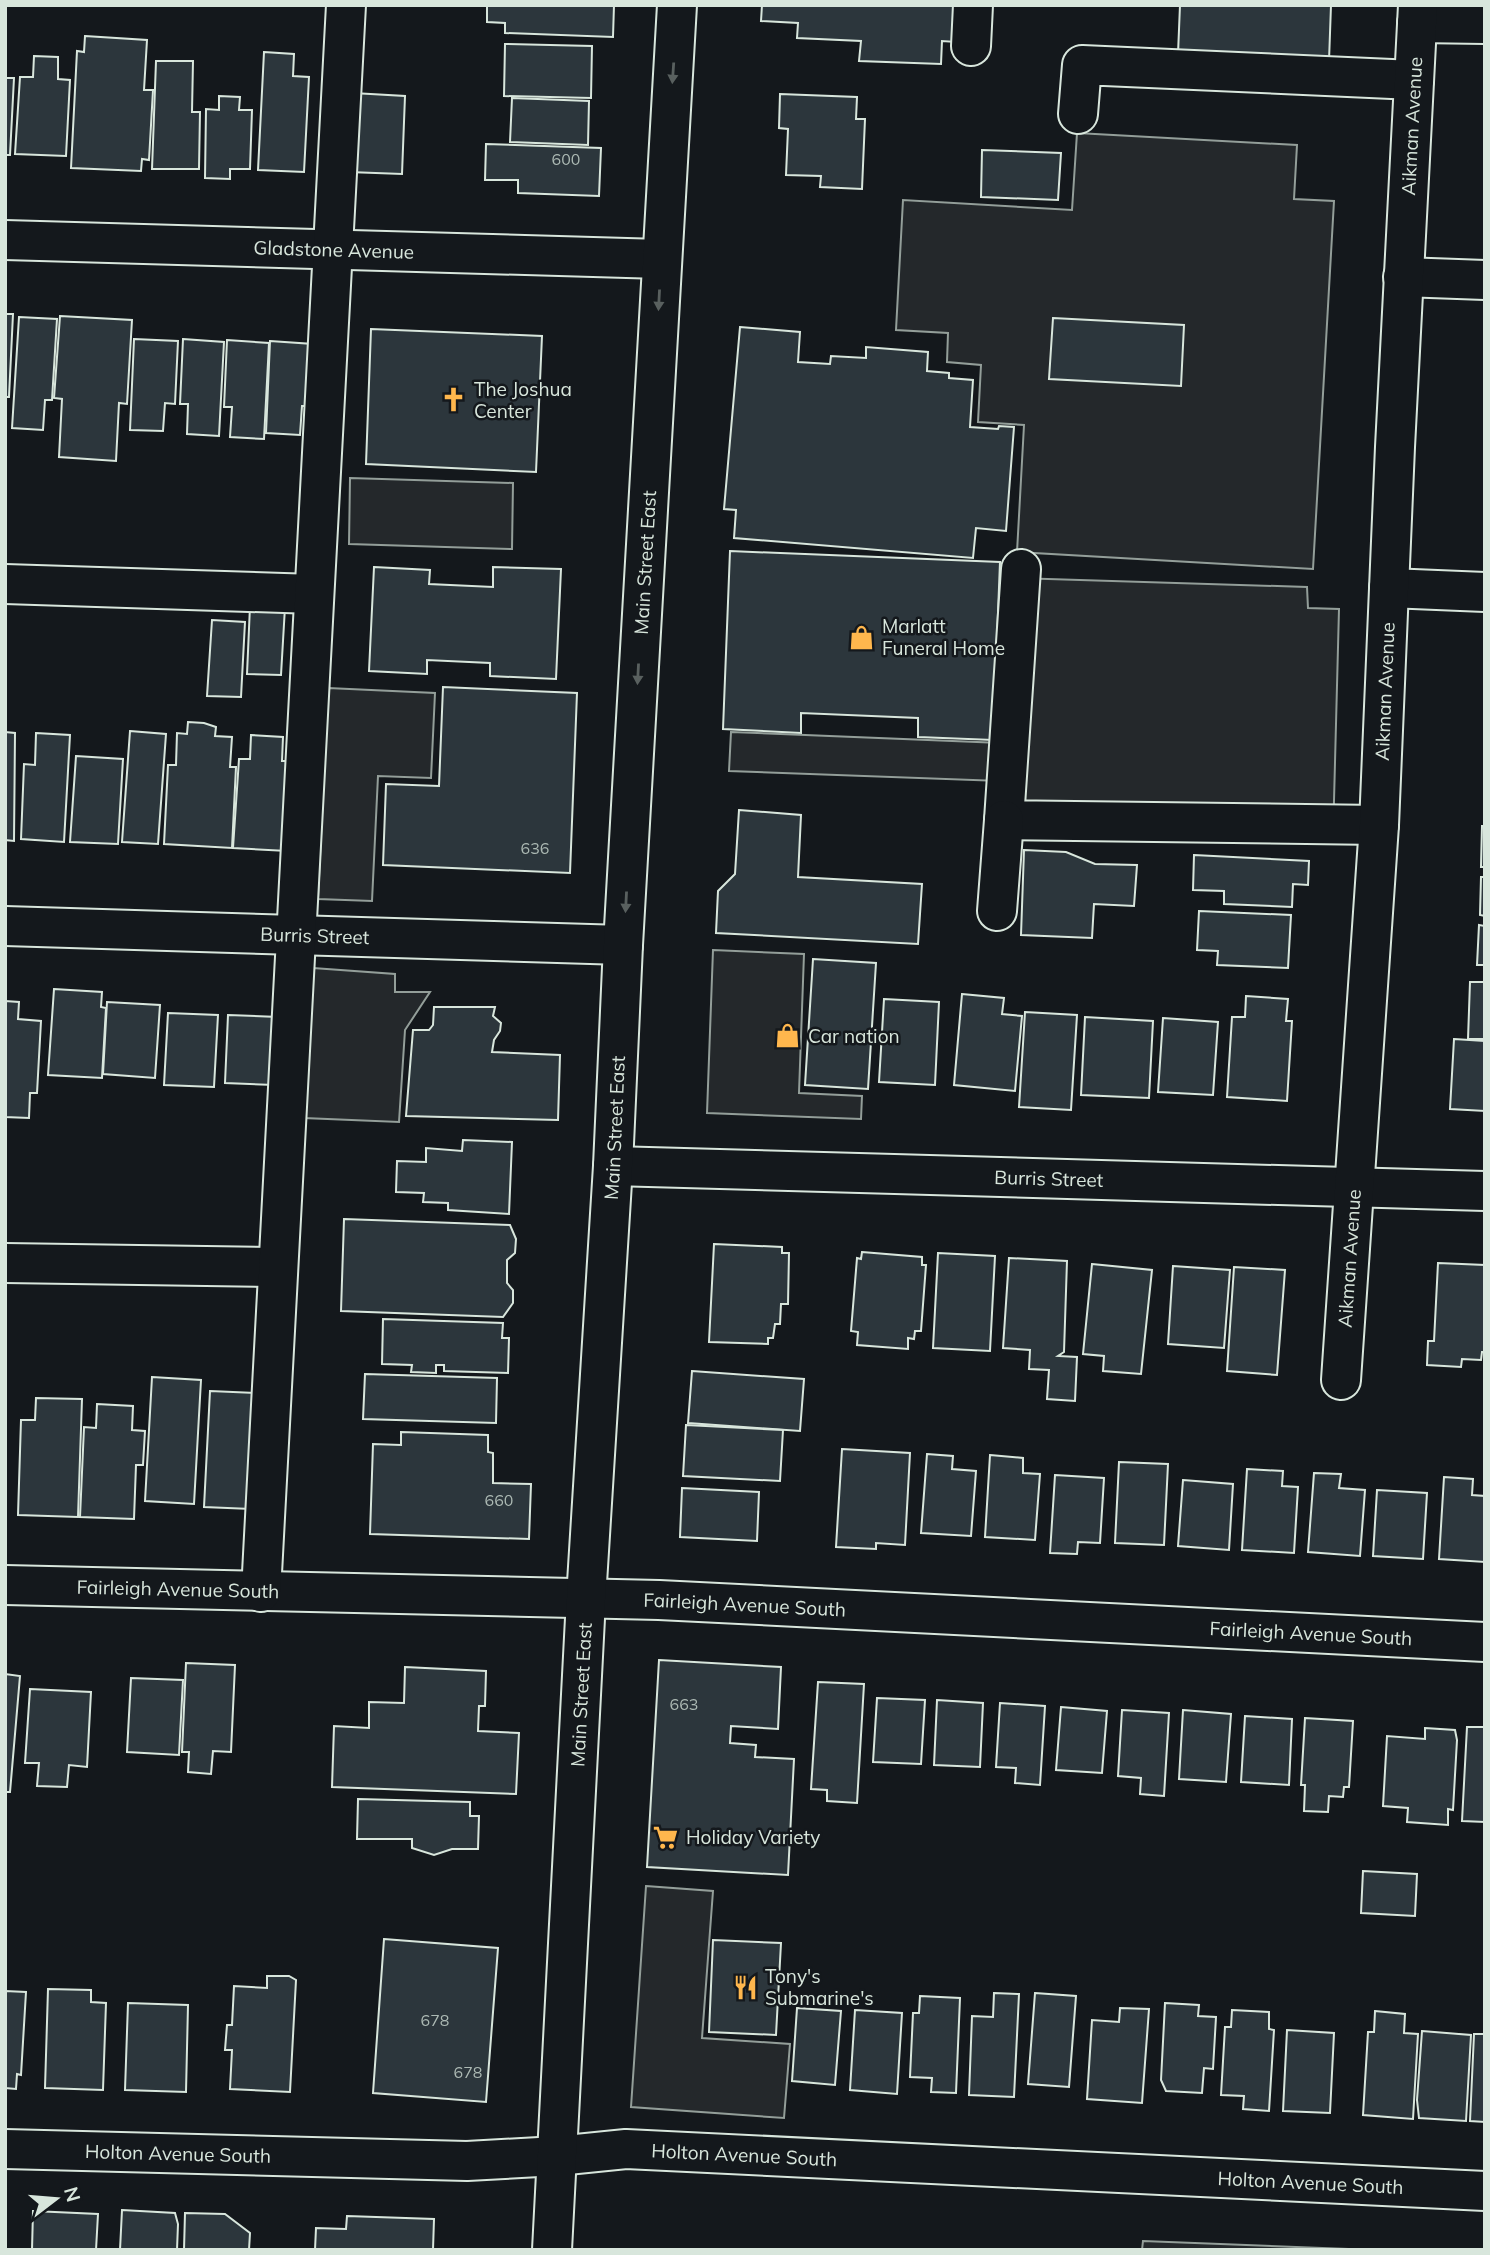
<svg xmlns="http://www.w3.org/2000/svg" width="1490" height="2255" viewBox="0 0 1490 2255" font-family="Mulish,sans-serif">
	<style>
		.parking { fill: #24282b; stroke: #939e99; stroke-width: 2 }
		.building { fill: #2c363c; stroke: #d8e6dc; stroke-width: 2 }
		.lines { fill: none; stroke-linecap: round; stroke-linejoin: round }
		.minor-casing { stroke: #d8e6dc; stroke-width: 42 }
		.major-casing { stroke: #d8e6dc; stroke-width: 42 }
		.minor { stroke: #14181c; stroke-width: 38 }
		.major { stroke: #14181c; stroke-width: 38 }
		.oneway { fill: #59605f }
		.labels { text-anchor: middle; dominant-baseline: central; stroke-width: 5; stroke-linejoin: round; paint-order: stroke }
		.number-label { font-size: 16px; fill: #adbab4 }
		.street-label { font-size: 19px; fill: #d8e6dc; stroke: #14181c }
		.poi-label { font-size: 19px; fill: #d8e6dc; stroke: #14181c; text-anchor: start }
	</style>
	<rect width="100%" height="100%" fill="#14181c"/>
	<!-- parking -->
	<g class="parking">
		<path d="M1077,133L1297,145L1294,199L1334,201L1313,569L1017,552L1024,425L978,422L981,365L947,362L948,333L896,330L903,200L1072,210Z"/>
		<path d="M350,478L513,483L512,549L349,544Z"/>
		<path d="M1013,578L1307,587L1308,608L1339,609L1333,839L1006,829Z"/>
		<path d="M328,688L435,693L431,778L378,776L372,901L318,899Z"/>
		<path d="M731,732L1001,743L1000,781L729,771Z"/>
		<path d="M713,950L804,954L799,1093L862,1096L861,1119L707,1113Z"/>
		<path d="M313,968L395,974V992H430L405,1030L399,1122L304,1118Z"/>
		<path d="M646,1886L713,1891L702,2038L790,2044L784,2118L631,2107Z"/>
		<path d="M1143,2241L1348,2249V2250H1142Z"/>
	</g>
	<!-- building -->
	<g class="building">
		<path d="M487,5H614L613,37L505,33V23L487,22Z"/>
		<path d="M762,5H958L956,42L942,41L941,64L859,61L861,41L797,38L798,23L761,21Z"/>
		<path d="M1180,5H1331L1329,61L1178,54Z"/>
		<path d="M85,36L147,40L144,90H153L149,160L142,159L141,171L71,168L77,51L84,52Z"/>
		<path d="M505,44L592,46L591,98L504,96Z"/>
		<path d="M264,52L294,54L293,76L309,77L304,172L258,170Z"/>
		<path d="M34,56L58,57V79L70,80L66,156L15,154L20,77H33Z"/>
		<path d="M156,61H193L192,112H200L199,169H152Z"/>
		<path d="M5,78H14L10,155H5Z"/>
		<path d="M353,93L405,96L402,174L349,172Z"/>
		<path d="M780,94L857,97L856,119H865L862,189L820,187L821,176L786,175L788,129L779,128Z"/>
		<path d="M219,96L240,97L239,110H252L250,169H230V179L205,178L206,109L219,110Z"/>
		<path d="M512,98L589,101L588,145L510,142Z"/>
		<path d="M486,144L601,148L599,196L518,193V180H485Z"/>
		<path d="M982,150L1061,153L1058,200L981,197Z"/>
		<path d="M5,314H13L9,397H5Z"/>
		<path d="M60,316L132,320L127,404L119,403L116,461L59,457L62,399L54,398Z"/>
		<path d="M19,317L57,319L52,400H45L43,430L12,428Z"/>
		<path d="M1053,318L1184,325L1181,386L1049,379Z"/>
		<path d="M740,327L800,332L798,362L830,364L831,356L866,358V347L928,352L927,371L949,373V378L973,380L970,427L998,429L999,426L1014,427L1006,531L976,528L973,558L734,538L736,510L724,509Z"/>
		<path d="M371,329L542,336L536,472L366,464Z"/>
		<path d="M134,339L178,341L175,404L165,403L163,431L130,430Z"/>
		<path d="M183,339L224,342L219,436L187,434L188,404H180Z"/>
		<path d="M227,340L269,343L264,439L230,437L232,407H224Z"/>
		<path d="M270,341L313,344L311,406H302L300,435L266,433Z"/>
		<path d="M730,551L1000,562L993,740L918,737V718L801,713V733L723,729Z"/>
		<path d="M374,567L430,570L429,584L493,587V567L561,569L556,679L490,676V663L427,660V674L369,671Z"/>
		<path d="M250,606L285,607L281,675L247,674Z"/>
		<path d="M212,620L245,622L241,697L207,696Z"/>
		<path d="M443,687L577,693L570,873L383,865L386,784L439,786Z"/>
		<path d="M188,722L204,723L216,727L215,736L232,737L230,767H236L232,848L164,844L168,765H176L177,733L187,734Z"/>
		<path d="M130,731L166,734L158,844L122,842Z"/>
		<path d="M5,732L15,733L14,841L5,840Z"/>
		<path d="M36,733L70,735L64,842L21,839L24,764L35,765Z"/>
		<path d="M251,735L283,737L282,761H292L287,851L233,848L239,759H250Z"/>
		<path d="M76,756L123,759L118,844L70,842Z"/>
		<path d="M739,810L801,815L798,877L922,884L918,944L716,933L718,891L735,874Z"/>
		<path d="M1482,826H1485V867H1481Z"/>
		<path d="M1024,850L1066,852L1095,864L1137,865L1134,906L1094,904L1092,938L1021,935Z"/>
		<path d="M1194,855L1309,861L1308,885L1293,884L1292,907L1224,904V891L1193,890Z"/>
		<path d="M1481,877H1485V916L1480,915Z"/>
		<path d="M1199,911L1291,915L1288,968L1217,965L1218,951L1197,950Z"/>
		<path d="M1479,925L1485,926V965H1477Z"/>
		<path d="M813,959L876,963L868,1089L805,1085Z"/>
		<path d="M1470,982H1485V1039H1468Z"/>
		<path d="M54,989L102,992L101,1007L106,1008L102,1078L48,1075Z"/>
		<path d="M962,994L1004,998L1002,1014L1022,1016L1015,1091L954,1085Z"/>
		<path d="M1246,996L1288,999L1286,1021H1292L1287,1101L1227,1097L1232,1017H1245Z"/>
		<path d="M884,999L939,1002L935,1085L879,1082Z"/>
		<path d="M5,1001L19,1002L18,1019L41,1021L37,1093H30L29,1118L5,1117Z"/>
		<path d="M107,1002L160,1005L155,1078L103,1074Z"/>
		<path d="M434,1007H495L493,1016L501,1023L500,1031L494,1040L492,1052L560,1055L558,1120L406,1116L413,1030H429L433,1025Z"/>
		<path d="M1025,1012L1077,1015L1071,1110L1019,1107Z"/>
		<path d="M168,1013L218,1015L214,1087L164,1085Z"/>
		<path d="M228,1015L278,1017L274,1085L225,1083Z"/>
		<path d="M1085,1017L1153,1021L1149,1098L1081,1095Z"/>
		<path d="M1163,1018L1218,1022L1213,1095L1158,1092Z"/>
		<path d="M1454,1039L1485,1041V1111L1450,1109Z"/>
		<path d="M463,1140L512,1142L509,1214L448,1210V1203L423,1202L424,1193L396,1192L397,1161L426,1162V1148L462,1151Z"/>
		<path d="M344,1219L510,1225L516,1239L515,1253L507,1260V1283L513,1290V1303L503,1317L341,1311Z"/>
		<path d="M714,1244L782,1247V1253H789L788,1304H781L780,1324H775L773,1338H768V1344L709,1342Z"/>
		<path d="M862,1252L922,1257V1265H926L921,1331H915L914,1339L908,1338V1349L857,1345L858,1332L851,1331L857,1258L861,1259Z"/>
		<path d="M938,1253L995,1256L990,1351L933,1348Z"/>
		<path d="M1009,1258L1067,1261L1064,1352L1058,1356L1077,1357L1075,1401L1047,1399L1049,1370L1029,1369L1030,1350L1003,1348Z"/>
		<path d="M1438,1263L1485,1265V1352H1482L1481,1360L1462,1359L1461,1367L1427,1365L1428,1341H1434Z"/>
		<path d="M1092,1264L1152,1270L1141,1374L1103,1371L1104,1356L1083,1354Z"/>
		<path d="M1173,1266L1230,1270L1224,1348L1168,1344Z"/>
		<path d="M1234,1267L1285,1270L1277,1375L1227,1371Z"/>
		<path d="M383,1319L503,1323L502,1338H509L508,1373L444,1371V1365H436V1373L411,1372L412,1365L382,1364Z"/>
		<path d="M692,1371L804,1379L800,1431L688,1423Z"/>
		<path d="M365,1374L497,1378L496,1423L363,1419Z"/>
		<path d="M152,1377L201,1380L194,1504L145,1501Z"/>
		<path d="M210,1391L256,1393L251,1509L204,1507Z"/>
		<path d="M36,1398L82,1399L78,1517L18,1515L21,1420H35Z"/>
		<path d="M97,1404L133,1406L132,1430L145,1431L143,1465H136L134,1519L80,1517L84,1427L96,1428Z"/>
		<path d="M686,1425L783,1430L780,1481L683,1476Z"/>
		<path d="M401,1432L488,1435V1452L493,1453V1483L531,1484L529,1539L370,1534L373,1444L401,1445Z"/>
		<path d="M842,1449L910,1453L905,1545L876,1543V1549L836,1547Z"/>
		<path d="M927,1454L953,1456L952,1469L976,1471L971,1536L921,1533Z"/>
		<path d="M990,1455L1023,1458V1473L1040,1474L1035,1540L985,1537Z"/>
		<path d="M1119,1462L1168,1464L1164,1545L1115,1543Z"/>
		<path d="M1247,1469L1283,1471L1282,1486L1298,1487L1294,1553L1242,1550Z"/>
		<path d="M1314,1473L1341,1474L1339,1488L1365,1490L1360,1556L1308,1552Z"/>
		<path d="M1055,1475L1104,1478L1100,1543L1078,1542L1077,1554L1050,1553Z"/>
		<path d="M1444,1477L1473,1479L1472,1495L1485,1496V1562L1439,1559Z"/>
		<path d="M1183,1480L1233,1484L1229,1550L1178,1546Z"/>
		<path d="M682,1488L759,1492L757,1541L680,1537Z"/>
		<path d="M1377,1490L1427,1493L1423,1559L1373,1556Z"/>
		<path d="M659,1660L781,1667L778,1729L731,1726L730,1743L756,1745L755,1757L794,1759L788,1875L647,1867Z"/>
		<path d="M186,1663L235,1665L231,1752L213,1751L211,1774L188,1772L189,1752H182Z"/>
		<path d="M405,1667L486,1671L485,1706H479L478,1731L519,1733L516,1794L332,1787L334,1726L369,1728V1702L404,1703Z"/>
		<path d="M5,1674L20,1676L10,1792H5Z"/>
		<path d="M131,1678L183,1680L179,1755L127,1752Z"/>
		<path d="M818,1682L864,1684L857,1803L827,1801V1790L811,1789Z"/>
		<path d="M30,1689L91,1692L87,1767L69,1765L67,1787L37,1786L39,1763H25Z"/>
		<path d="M877,1698L925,1700L921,1764L873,1762Z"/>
		<path d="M937,1700L983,1703L980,1767L934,1765Z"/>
		<path d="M1000,1703L1045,1706L1040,1785L1015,1783L1016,1768L996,1767Z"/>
		<path d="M1061,1707L1107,1711L1102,1773L1056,1770Z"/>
		<path d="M1122,1710L1169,1713L1164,1796L1140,1794L1141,1778L1118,1776Z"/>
		<path d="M1183,1710L1231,1714L1226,1782L1179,1779Z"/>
		<path d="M1245,1716L1292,1719L1289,1785L1241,1782Z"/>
		<path d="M1305,1718L1353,1721L1349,1787H1344L1343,1797L1329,1796L1328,1812L1304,1811L1305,1785H1301Z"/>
		<path d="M1467,1727H1485V1822L1462,1821Z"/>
		<path d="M1425,1728L1455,1730L1457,1740L1453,1810L1448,1809V1825L1407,1822L1408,1808L1383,1806L1387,1736L1425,1739Z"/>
		<path d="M358,1799L470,1802V1816H479L478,1849H452L434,1855L412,1848V1839H357Z"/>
		<path d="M1363,1871L1417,1874L1415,1916L1361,1913Z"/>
		<path d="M384,1939L498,1948L486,2102L373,2093Z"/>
		<path d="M713,1940L781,1943L776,2035L709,2032Z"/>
		<path d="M267,1976H289L296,1980L290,2092L230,2089L232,2050H225L227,2025H232L234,1986L267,1988Z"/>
		<path d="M48,1989L91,1990V2002L106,2003L103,2090L45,2088Z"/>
		<path d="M5,1991L26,1992L21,2075L17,2074L16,2089L5,2088Z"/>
		<path d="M994,1993L1019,1994L1014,2097L969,2095L972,2016L993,2017Z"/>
		<path d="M1035,1993L1076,1996L1069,2087L1028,2084Z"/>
		<path d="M920,1996L960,1998L956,2093L931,2092L932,2078L910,2077L913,2013H919Z"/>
		<path d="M128,2003L188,2005L186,2092L125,2090Z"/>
		<path d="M1165,2003L1199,2005L1198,2016L1216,2017L1213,2069L1204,2068L1202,2093L1166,2091L1161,2080Z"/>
		<path d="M797,2008L841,2011L835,2085L792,2081Z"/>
		<path d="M1120,2008L1149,2009L1142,2103L1087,2099L1092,2020L1119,2022Z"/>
		<path d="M855,2010L902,2013L897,2094L850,2090Z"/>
		<path d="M1232,2010L1269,2012V2029L1274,2030L1269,2111L1243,2109L1244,2096L1221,2095L1225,2027H1231Z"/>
		<path d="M1375,2011L1405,2014L1404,2033L1418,2034L1413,2119L1363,2115L1368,2032H1374Z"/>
		<path d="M1287,2030L1334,2033L1330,2113L1283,2111Z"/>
		<path d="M1422,2031L1471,2035L1466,2121L1419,2118L1417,2100Z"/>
		<path d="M1474,2034H1485V2122L1470,2121Z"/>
		<path d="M122,2210L175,2213L178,2224L177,2250H120Z"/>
		<path d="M33,2211L98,2214L96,2250H32Z"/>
		<path d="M185,2213L225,2214L250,2233L249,2250H184Z"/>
		<path d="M347,2216L434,2219L433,2250H315L316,2228L346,2229Z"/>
	</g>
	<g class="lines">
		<defs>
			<g id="minor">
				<path d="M1417,23L1485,24"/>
				<path d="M971,46L973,5"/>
				<path d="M1078,114L1082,65L1414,80"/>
				<path id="s1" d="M5,240L661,259"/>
				<path d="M1403,277L1485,280"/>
				<path d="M1021,569L1004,820L1379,825"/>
				<path d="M5,584L314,594"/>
				<path d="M1389,588L1485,592"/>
				<path d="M997,911L1004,820"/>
				<path id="s2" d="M5,926L623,945"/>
				<path id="s3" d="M613,1166L1485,1191"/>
				<path d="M5,1263L277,1267"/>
				<path id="s4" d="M1341,1380L1379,825L1395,447L1418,5"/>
				<path id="s5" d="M5,1585L659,1600L1485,1642"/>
				<path d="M261,1592L346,5"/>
				<path id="s6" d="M5,2149L467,2161L557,2156L626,2149L1485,2191"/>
			</g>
			<g id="major">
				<path id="s7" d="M552,2250L586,1599L613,1166L623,945L677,5"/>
			</g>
		</defs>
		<!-- minor casing -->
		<use href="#minor" class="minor-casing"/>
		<!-- major casing -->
		<use href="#major" class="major-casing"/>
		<!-- minor -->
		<use href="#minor" class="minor"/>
		<!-- major -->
		<use href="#major" class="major"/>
	</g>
	<!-- one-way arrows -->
	<defs><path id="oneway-solid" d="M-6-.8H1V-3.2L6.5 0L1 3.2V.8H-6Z" transform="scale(1.75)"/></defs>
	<g class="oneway">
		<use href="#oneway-solid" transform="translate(673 73) rotate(94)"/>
		<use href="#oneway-solid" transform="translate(659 300) rotate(93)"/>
		<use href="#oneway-solid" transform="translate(638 674) rotate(93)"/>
		<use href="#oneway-solid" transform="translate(626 902) rotate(93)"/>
	</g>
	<!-- icons -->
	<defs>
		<symbol id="church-bare" viewBox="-9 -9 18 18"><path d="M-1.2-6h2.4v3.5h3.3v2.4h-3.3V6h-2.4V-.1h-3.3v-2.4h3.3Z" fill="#ffb74d" stroke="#14181c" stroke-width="2.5" paint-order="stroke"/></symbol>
		<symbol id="shop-bare" viewBox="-9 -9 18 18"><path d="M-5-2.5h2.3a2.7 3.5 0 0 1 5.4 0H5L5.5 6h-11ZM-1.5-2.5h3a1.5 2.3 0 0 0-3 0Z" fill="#ffb74d" stroke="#14181c" stroke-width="2.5" paint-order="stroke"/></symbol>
		<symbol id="supermarket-bare" viewBox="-9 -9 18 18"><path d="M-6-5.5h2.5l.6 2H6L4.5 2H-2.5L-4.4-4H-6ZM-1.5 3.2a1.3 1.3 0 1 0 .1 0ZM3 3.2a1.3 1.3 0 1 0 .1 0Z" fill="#ffb74d" stroke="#14181c" stroke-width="2.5" paint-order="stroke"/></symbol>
		<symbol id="restaurant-bare" viewBox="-9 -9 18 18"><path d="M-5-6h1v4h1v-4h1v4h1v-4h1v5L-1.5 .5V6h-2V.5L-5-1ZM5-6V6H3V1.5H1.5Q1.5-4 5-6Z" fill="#ffb74d" stroke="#14181c" stroke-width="2.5" paint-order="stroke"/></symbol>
	</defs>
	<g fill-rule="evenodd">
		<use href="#church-bare" x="436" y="382" width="35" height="35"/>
		<use href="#shop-bare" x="844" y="620" width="35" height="35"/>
		<use href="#shop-bare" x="770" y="1018" width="35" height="35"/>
		<use href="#supermarket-bare" x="648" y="1820" width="35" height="35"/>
		<use href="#restaurant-bare" x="728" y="1970" width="35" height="35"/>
	</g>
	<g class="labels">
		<!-- number labels -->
		<g class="number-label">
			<text x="566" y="159">600</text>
			<text x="535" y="848">636</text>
			<text x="499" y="1500">660</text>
			<text x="684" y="1704">663</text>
			<text x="435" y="2020">678</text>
			<text x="468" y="2072">678</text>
		</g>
		<!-- street labels -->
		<g class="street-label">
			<text stroke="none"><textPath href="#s4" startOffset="1256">Aikman Avenue</textPath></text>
			<text stroke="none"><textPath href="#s1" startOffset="329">Gladstone Avenue</textPath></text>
			<text stroke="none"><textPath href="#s7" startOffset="1690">Main Street East</textPath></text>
			<text stroke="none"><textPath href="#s4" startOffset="690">Aikman Avenue</textPath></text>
			<text stroke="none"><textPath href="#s2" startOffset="310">Burris Street</textPath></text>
			<text stroke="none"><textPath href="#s7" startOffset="1124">Main Street East</textPath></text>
			<text stroke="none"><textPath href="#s3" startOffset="436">Burris Street</textPath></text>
			<text stroke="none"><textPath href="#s4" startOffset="122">Aikman Avenue</textPath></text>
			<text stroke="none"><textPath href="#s5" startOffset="173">Fairleigh Avenue South</textPath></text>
			<text stroke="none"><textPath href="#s5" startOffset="740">Fairleigh Avenue South</textPath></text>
			<text stroke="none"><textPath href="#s5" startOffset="1307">Fairleigh Avenue South</textPath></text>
			<text stroke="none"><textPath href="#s7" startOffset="556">Main Street East</textPath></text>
			<text stroke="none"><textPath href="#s6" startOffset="173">Holton Avenue South</textPath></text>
			<text stroke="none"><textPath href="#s6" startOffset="740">Holton Avenue South</textPath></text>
			<text stroke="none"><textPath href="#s6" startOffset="1307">Holton Avenue South</textPath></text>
		</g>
		<!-- poi labels -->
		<g class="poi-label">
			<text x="474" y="389">The Joshua<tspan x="474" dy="22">Center</tspan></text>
			<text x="882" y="626">Marlatt<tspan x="882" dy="22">Funeral Home</tspan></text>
			<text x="808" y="1036">Car nation</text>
			<text x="686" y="1837">Holiday Variety</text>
			<text x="765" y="1976">Tony's<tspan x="765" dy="22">Submarine's</tspan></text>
		</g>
	</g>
	<!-- border -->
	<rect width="1490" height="2255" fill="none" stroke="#d8e6dc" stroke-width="14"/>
	<!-- north arrow -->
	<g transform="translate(56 2199) rotate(74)" stroke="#14181c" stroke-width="5" paint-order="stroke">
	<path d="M0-5L12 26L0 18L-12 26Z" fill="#d8e6dc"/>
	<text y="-10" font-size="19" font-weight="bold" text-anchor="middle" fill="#d8e6dc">N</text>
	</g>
</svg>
